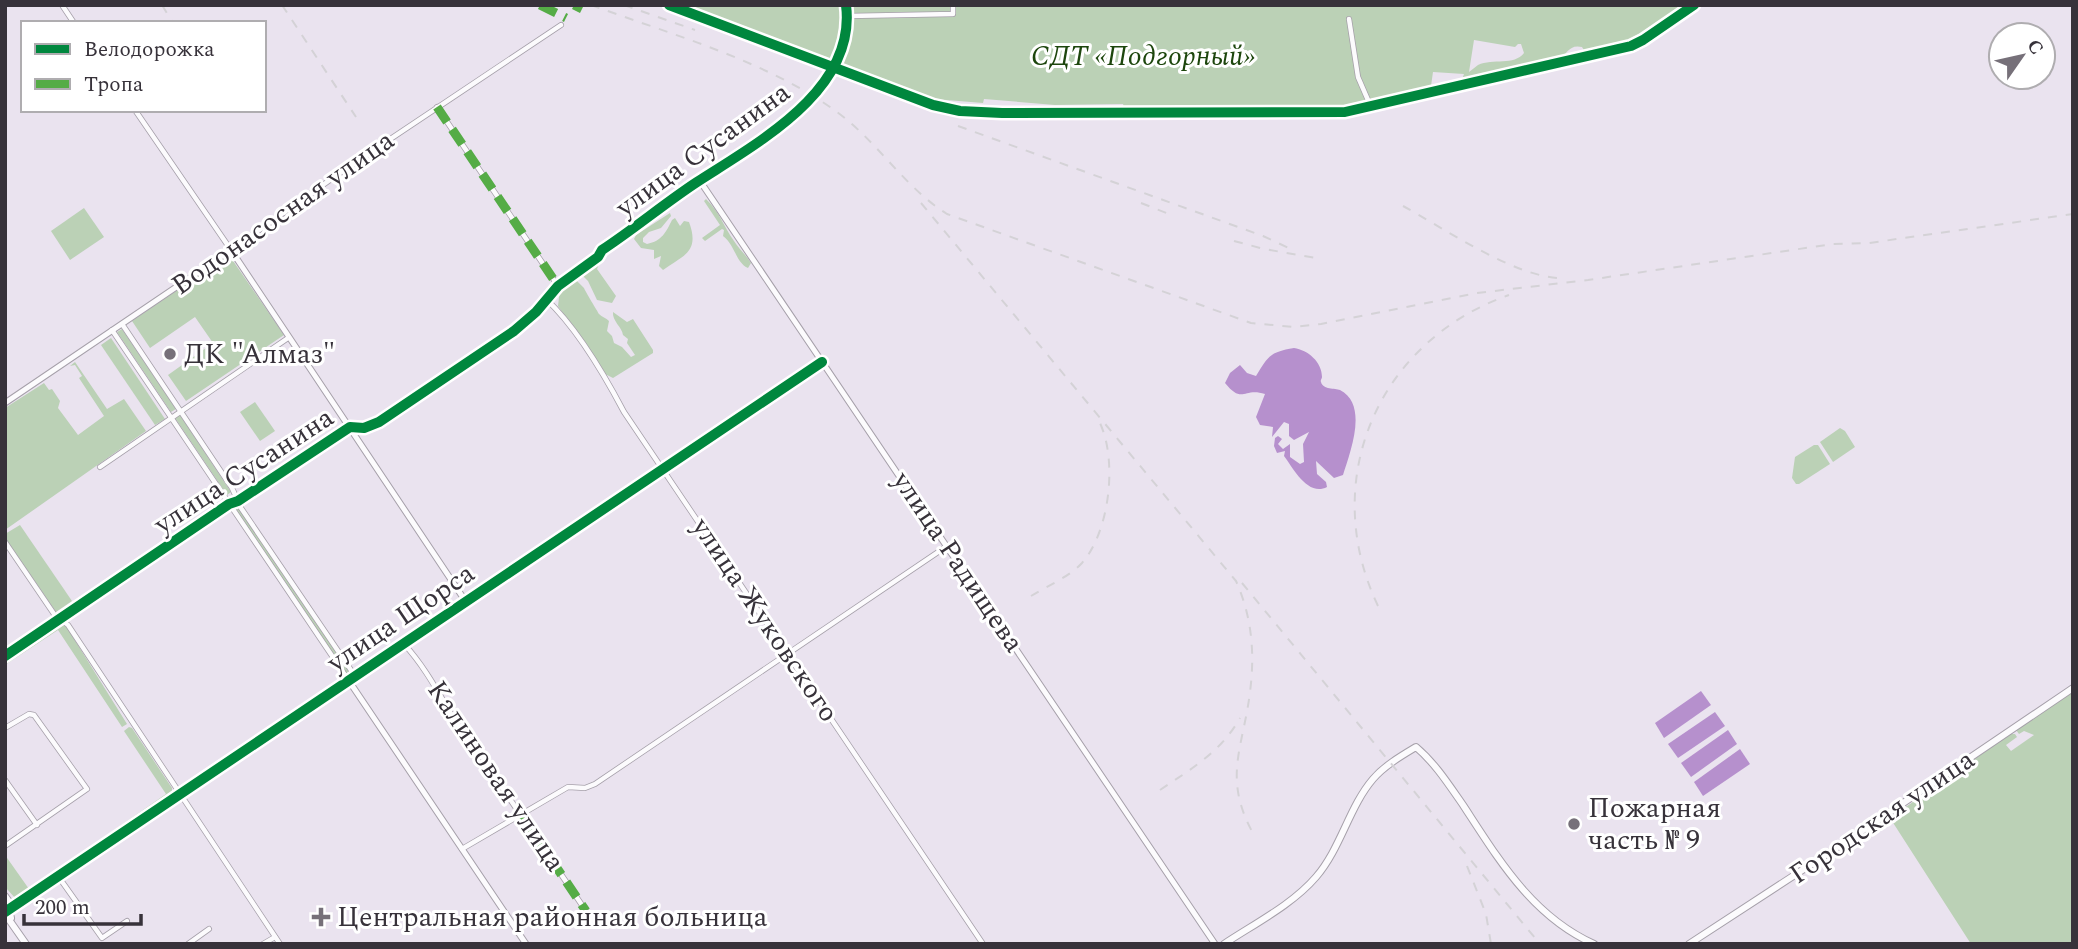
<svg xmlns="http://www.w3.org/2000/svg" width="2078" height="949" viewBox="0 0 2078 949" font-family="Spectral,serif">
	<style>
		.green { fill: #bbd1b6; fill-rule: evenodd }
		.water { fill: #b690cd }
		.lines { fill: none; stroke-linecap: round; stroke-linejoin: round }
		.minor-casing { stroke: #a6a0aa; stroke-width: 6 }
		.tertiary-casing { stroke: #a6a0aa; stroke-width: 7 }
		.secondary-casing { stroke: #a6a0aa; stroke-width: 8 }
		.minor { stroke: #fcfbfd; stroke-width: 4.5 }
		.tertiary { stroke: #fcfbfd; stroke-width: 5 }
		.secondary { stroke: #fcfbfd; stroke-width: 6 }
		.rail { stroke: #d4d2d6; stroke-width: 2; stroke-dasharray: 9 9; stroke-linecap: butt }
		.quiet { stroke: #55ac46; stroke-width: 9; stroke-dasharray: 18 9; stroke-linecap: butt }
		.cycleway-casing { stroke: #fff; stroke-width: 15 }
		.cycleway { stroke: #00873e; stroke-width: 10 }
		.poi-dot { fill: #767079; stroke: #fff; stroke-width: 2.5 }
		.labels { text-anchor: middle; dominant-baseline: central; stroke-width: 6; stroke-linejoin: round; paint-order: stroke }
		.park-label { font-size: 28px; font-style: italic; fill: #1d460d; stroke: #fff }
		.street-label { font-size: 28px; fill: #37323a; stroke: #fff }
		.poi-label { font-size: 28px; fill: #37323a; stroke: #fff; text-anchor: start }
	</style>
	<rect width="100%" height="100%" fill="#eae3ef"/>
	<!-- green -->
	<g class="green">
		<path d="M677,5H1682L1654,26L1624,42L1585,52L1582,47C1569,44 1567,54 1559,60C1554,63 1466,82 1461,82L1464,74L1433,72L1431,86L1343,107L1292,109L1124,107L1123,104L1055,105L984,99L983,103L934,99L840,66V61L833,60L832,65ZM1474,40L1515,47L1518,44H1521L1524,53C1514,66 1493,58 1478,65C1475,67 1472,70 1469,72Z"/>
		<path d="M706,199C719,211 724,227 734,241C739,249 746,255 751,263L748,268C736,263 735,245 723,236L724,230L722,229L705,241L702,238L720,225L704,201Z"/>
		<path d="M84,208L104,237L70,260L51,231Z"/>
		<path d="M670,213L671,216L661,228L649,232L643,238V242L647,244C662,241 666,232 672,220L675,218L680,226L684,221L689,222C700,252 684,255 663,270L659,266L661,256L654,259V250L641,248L634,239L636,235Z"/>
		<path d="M229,255L284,335L186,401L168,375L213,343L195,317L150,348L132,321Z"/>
		<path d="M596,261L599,264L597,269L616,296L612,303L597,300L588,281L582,275L585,269Z"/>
		<path d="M577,275L579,277L577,281L584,288C585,291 598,312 599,314C602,317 606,318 609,321L607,331L612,336L614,343L622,347L631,357L635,355L627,343L628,339L623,335C622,327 612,321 613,312L627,322L633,319L653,350V353L613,378L605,374L558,306L560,289Z"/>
		<path d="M122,329L176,409L171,412L117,332Z"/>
		<path d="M111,338L165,419L155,425L101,345Z"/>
		<path d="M75,362L107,409L124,399L146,431L5,530V408L44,383L49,390L52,389L60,401L58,408L78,435L104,416L79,378L82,376L75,365L70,366Z"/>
		<path d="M255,402L275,431L260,441L240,412Z"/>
		<path d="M180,415L231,492L227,495L175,418Z"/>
		<path d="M1840,428L1845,431L1855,447L1833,462L1820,442Z"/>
		<path d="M1814,445H1818L1830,464L1799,484H1796L1792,478L1795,457Z"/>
		<path d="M236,504L350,673L347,676L233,505Z"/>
		<path d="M20,525L72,601L56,612L5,538V534Z"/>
		<path d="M59,624L66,626L127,724L122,727L58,630L5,665V659Z"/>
		<path d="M2073,692V944H1971L1890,818L2010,734H2015L2017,737L2006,745L2011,751L2034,735L2024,731L2019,734L2016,730Z"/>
		<path d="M129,727L132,728L172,788V798L161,802L147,815L18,901L5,887V855L29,889L166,794L124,731Z"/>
	</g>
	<!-- water -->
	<g class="water">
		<path d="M1294,348C1308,350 1322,362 1322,377C1322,379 1320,380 1321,382C1323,390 1335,388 1340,390C1369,405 1350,452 1343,475L1334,478L1316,461L1317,474L1326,482L1327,487C1308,497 1293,468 1284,456L1285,451L1277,453L1274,446L1275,438L1278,436L1282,439L1278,444L1283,449L1290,444V457L1300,464L1304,462L1303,444L1309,432L1294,440L1289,436V424L1284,422L1272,437L1273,427L1260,425L1256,417L1265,394C1243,387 1243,405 1225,383L1230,373L1240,365L1247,373L1256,376C1268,356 1270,352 1294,348Z"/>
		<path d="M1701,691L1711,705L1664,738L1655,723Z"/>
		<path d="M1715,712L1725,726L1678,758L1668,744Z"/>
		<path d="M1728,730L1737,744L1691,777L1681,763Z"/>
		<path d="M1740,749L1750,764L1703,796L1694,782Z"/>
	</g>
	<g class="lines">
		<defs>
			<g id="minor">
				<path d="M62,5L74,23"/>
				<path d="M846,5L848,16L842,53L832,68L933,105L960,111L1035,113L1345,112L1631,46L1643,40L1694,5"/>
				<path d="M848,16L953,14V5"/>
				<path d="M1349,19L1358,77L1371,107"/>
				<path d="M437,107L558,286"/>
				<path d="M135,110L231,250L344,170L561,25"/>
				<path d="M546,299C576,327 605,376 624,412L983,944"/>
				<path d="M122,324L232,488L241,508L355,676"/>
				<path d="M112,330L349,681"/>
				<path d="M100,467L288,338"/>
				<path d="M5,542L54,614L68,625L280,944"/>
				<path d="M404,644C427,669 441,698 459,727C472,747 491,764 501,786L586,911"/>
				<path d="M5,656L229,504L238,501L350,427"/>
				<path d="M5,728L29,714L34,715L87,789L5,846"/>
				<path d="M5,780L37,825"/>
				<path d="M462,849L568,787L585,788L595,784L947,546"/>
				<path d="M58,876L102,938L127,921"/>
				<path d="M188,944L209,929"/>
				<path d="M263,944L275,937"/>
			</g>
			<g id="tertiary">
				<path d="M700,181L1215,944"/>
				<path d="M5,403L231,250L466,602"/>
				<path d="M350,427L364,428L379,422L514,331L536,312L558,286L598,257L602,250L697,183L734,159L799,111L814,96L832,68L669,5"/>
				<path d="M349,681L526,944"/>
				<path d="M5,912L822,362"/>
			</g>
			<g id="secondary">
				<path d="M5,896L13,907L10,914L11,918"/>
				<path d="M5,914L26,944"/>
				<path d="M1224,944C1254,924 1292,905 1316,877C1341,848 1349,807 1373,779C1384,766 1401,756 1416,747C1435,763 1449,785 1463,805C1499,860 1532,916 1594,944"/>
				<path d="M1689,944L1853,837L2073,688"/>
			</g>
		</defs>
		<!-- minor casing -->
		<use href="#minor" class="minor-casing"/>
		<!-- tertiary casing -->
		<use href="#tertiary" class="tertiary-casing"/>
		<!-- secondary casing -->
		<use href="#secondary" class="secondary-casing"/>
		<!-- minor -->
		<use href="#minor" class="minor"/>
		<!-- tertiary -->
		<use href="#tertiary" class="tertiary"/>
		<!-- secondary -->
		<use href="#secondary" class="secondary"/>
		<!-- rail -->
		<g class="rail">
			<path d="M162,5L173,23"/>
			<path d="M282,5L356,117"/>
			<path d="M591,5C673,35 767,61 837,112C878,142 904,187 947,214L1251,323L1294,327L1321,324L1477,293L1588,280L1833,244L1869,243L2073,214"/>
			<path d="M624,5L695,30"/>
			<path d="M958,126L1263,236L1293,250"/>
			<path d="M921,203L1236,581C1252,617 1255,653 1250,692C1243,749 1222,778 1254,835"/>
			<path d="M1141,203L1174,216"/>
			<path d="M1403,206C1445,229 1513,276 1559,278"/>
			<path d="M1234,241L1264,249L1316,258"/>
			<path d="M1242,583L1540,944"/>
			<path d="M1031,596C1047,586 1069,577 1082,563C1110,531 1118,459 1099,421"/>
			<path d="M1378,606C1318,480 1378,341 1509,295"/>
			<path d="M1160,790C1191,769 1221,752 1240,718"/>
			<path d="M1467,866L1486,914L1491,944"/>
		</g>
		<!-- quiet -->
		<g class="quiet">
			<path d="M540,5L566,18"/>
			<path d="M576,11L579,5"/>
			<path d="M437,107L558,286"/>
			<path d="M521,815L586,911"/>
		</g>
		<defs>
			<g id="cycleway">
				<path d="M669,5L933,105L960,111L1002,113L1345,112L1631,46L1643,40L1694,5"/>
				<path d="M5,656L229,504L238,501L350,427L364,428L379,422L514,331L536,312L558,286L598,257L602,250C634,229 665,203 697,182C757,143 857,90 846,5"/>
				<path d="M5,912L822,362"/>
			</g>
		</defs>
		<!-- cycleway casing -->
		<use href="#cycleway" class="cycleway-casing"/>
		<!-- cycleway -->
		<use href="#cycleway" class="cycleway"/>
	</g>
	<!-- markers -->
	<g class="poi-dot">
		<circle cx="170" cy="354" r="7"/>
		<circle cx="1574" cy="824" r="7"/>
		<path d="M317.5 906.5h7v7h7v7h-7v7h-7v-7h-7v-7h7z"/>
	</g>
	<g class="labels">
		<!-- park labels -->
		<g class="park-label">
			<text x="1143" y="56">СДТ «Подгорный»</text>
		</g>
		<!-- street labels -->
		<g class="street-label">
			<text transform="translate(703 150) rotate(-36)">улица Сусанина</text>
			<text transform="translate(283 213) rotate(-35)">Водонасосная улица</text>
			<text transform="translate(244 471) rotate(-33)">улица Сусанина</text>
			<text transform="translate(958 562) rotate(56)">улица Радищева</text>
			<text transform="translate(401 618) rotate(-34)">улица Щорса</text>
			<text transform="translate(765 620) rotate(56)">улица Жуковского</text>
			<text transform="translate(496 776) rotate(56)">Калиновая улица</text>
			<text transform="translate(1882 817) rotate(-34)">Городская улица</text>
		</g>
		<!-- poi labels -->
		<g class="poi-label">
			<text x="184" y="354">ДК "Алмаз"</text>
			<text x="1588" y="808">Пожарная<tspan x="1588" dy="32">часть № 9</tspan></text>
			<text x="337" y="917">Центральная районная больница</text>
		</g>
	</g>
	<!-- border -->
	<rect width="2078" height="949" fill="none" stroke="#37323a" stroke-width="14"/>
	<!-- legend -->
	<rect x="21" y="21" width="245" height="91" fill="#ffffff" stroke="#afadb0" stroke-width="2"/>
	<rect x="35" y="44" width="35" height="10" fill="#00873e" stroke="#afadb0" stroke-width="2"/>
	<text x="84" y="56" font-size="21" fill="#37323a">Велодорожка</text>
	<rect x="35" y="79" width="35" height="10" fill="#55ac46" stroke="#afadb0" stroke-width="2"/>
	<text x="84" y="91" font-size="21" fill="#37323a">Тропа</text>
	<!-- north arrow -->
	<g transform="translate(2022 56) rotate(56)"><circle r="33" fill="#ffffff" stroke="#afadb0" stroke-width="2"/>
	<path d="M0-5L12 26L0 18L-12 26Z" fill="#767079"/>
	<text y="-10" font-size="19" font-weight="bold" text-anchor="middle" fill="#37323a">С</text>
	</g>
	<!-- scale -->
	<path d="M24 914v10h117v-10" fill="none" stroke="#37323a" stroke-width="3.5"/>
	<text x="35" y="914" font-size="21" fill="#37323a" stroke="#ffffff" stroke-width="5" paint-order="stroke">200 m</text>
</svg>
